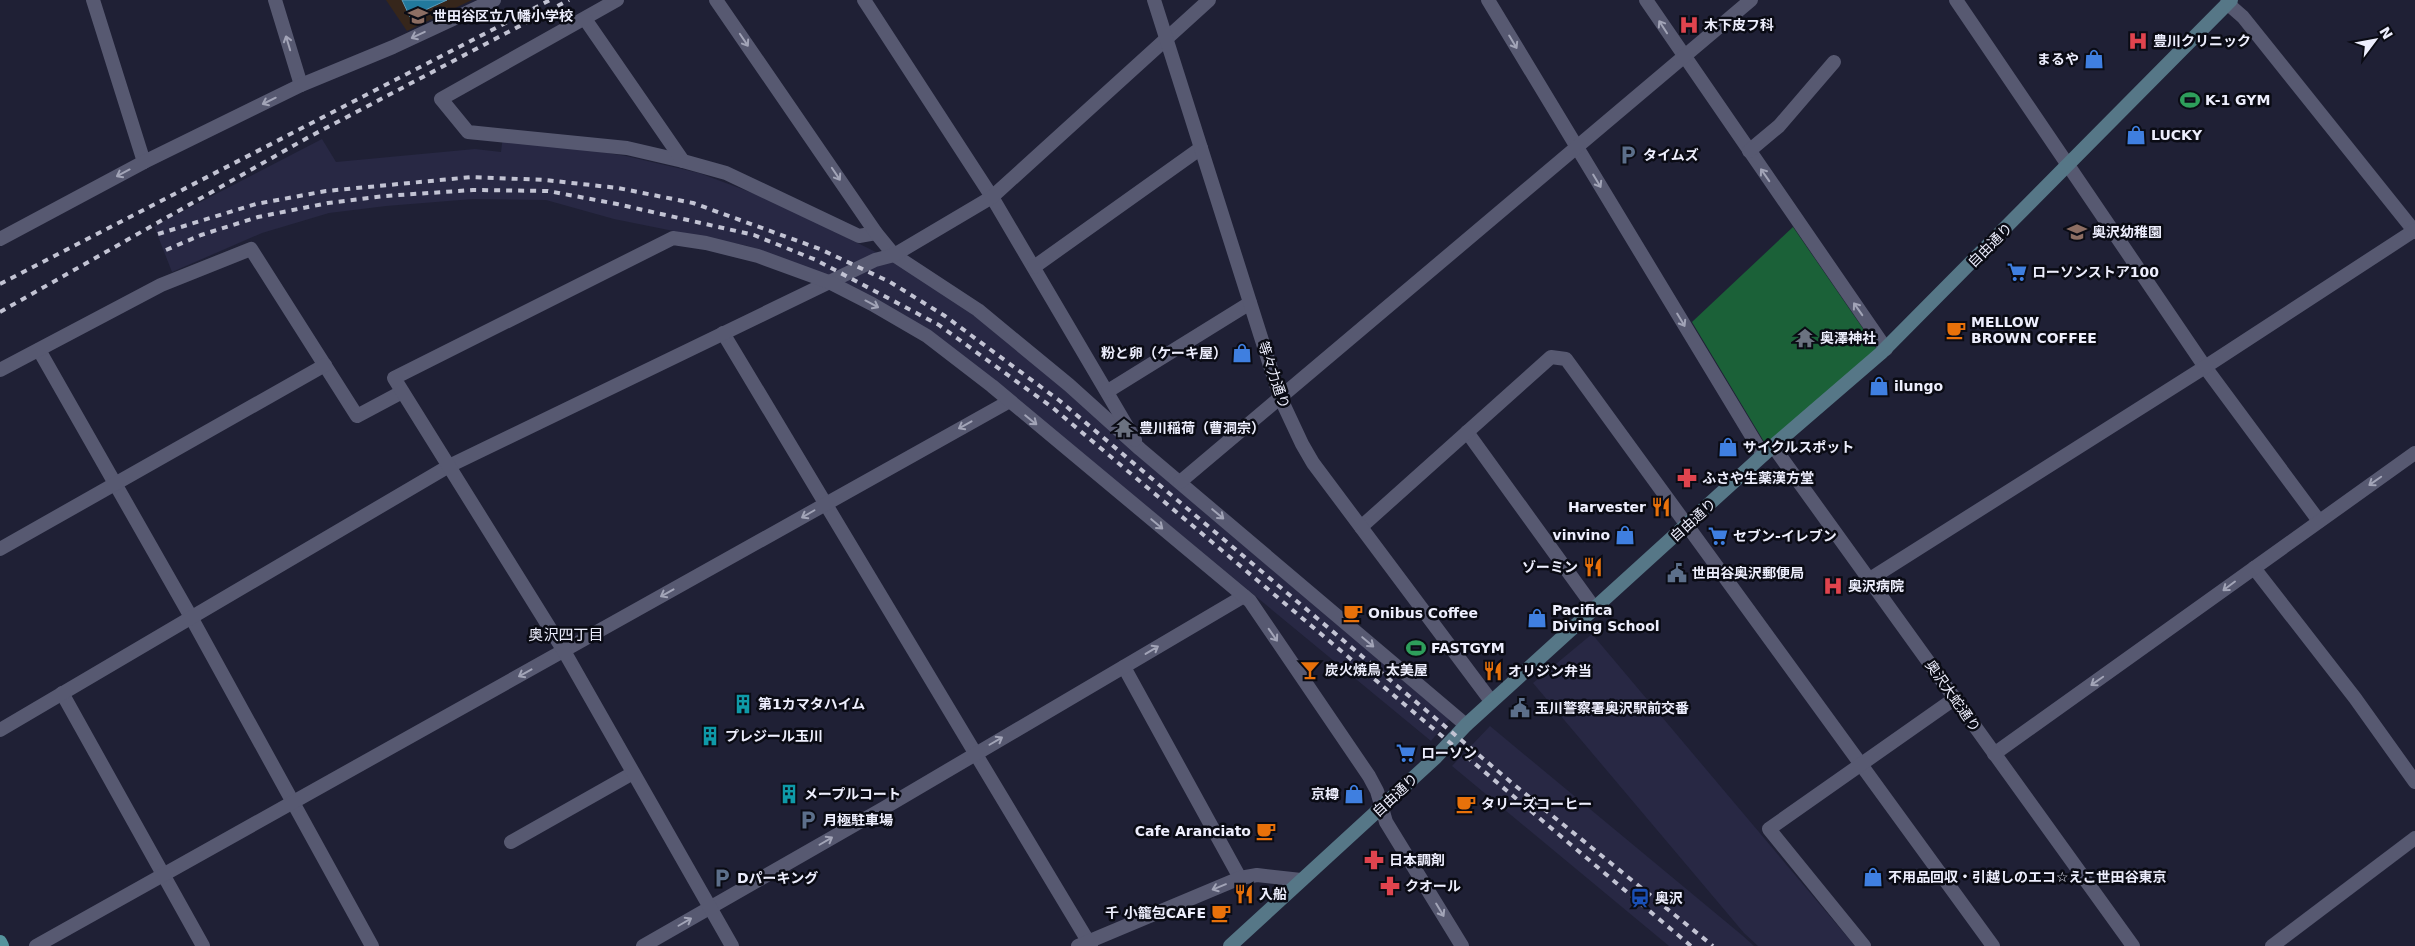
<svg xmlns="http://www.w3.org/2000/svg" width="2415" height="946" viewBox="0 0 2415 946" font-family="'DejaVu Sans','Noto Sans JP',sans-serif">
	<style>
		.built { fill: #282844 }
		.education { fill: #36261b }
		.forest { fill: #1b6138 }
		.water { fill: #22799d; stroke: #5f9cba }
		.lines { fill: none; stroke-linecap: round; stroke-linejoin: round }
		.minor { stroke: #575971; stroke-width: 14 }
		.tertiary { stroke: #575971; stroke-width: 14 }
		.secondary { stroke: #567787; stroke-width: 14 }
		.primary { stroke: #56949d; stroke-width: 14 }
		.rail { stroke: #c2c3d3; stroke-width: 4; stroke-dasharray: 6 6; stroke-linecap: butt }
		.oneway { stroke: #a2a4b7 }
		.labels { text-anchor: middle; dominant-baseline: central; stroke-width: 5; stroke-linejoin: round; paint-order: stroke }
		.poi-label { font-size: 14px; font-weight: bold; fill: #edeefd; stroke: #0a0b14; text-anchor: start }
		.street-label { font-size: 14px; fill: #edeefd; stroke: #0a0b14 }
		.neighbourhood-label { font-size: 15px; fill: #edeefd; stroke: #0a0b14 }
	</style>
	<rect width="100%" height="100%" fill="#1f2035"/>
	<!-- built -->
	<g class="built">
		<path d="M503,136L626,156L699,173L769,199L896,262L956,301L1016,348L1451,717L1431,741L991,378L811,270L748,246L614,219L546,200L473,199L386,206L329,213L262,233L172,272L154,226L322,139L336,162L475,149L501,152Z"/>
		<path d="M1592,634L1855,946H1758L1744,933L1533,683Z"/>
		<path d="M1490,726L1743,936L1754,946H1669L1452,766Z"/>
	</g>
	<!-- education -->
	<path class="education" d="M386,0H472L407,31Z"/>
	<!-- forest -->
	<path class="forest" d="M1793,227L1877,349L1766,445L1692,322Z"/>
	<!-- water -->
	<path class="water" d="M402,0H447L410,17Z"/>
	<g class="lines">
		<!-- minor -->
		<g class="minor">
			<path d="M93,0L144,162"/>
			<path d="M275,0L301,85"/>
			<path d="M617,0L441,99L468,132L627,148L683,161L726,173L859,236L876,233"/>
			<path d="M716,0L876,233L894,255L978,310L1069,385L1140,449L1466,725"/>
			<path d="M864,0L992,197L1135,440"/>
			<path d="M1488,0L1763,455"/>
			<path d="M1646,0L1886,349"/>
			<path d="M1956,0L2205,367L2319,521"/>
			<path d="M2227,3L2243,17L2415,232"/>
			<path d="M585,19L683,161"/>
			<path d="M1749,151L1779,126L1834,62"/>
			<path d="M0,239L144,162L301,85L393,47L494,0"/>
			<path d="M1034,267L1201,148"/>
			<path d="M723,333L1091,946"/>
			<path d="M39,350L191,617L372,946"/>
			<path d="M0,370L161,285L251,249L357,416L402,392"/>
			<path d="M1108,391L1250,303"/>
			<path d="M1467,432L1595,609"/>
			<path d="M1180,482L1751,0"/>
			<path d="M1361,527L1551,357L1566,359L1993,946"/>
			<path d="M0,549L325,365"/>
			<path d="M2254,568L2355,698L2415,782"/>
			<path d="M1870,579L2205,367L2415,230"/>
			<path d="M1124,667L1240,878"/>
			<path d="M62,693L203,946"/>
			<path d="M0,730L449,466L875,260L894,255L992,197L1209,0"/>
			<path d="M1994,754L2415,453"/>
			<path d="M511,842L633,773"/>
			<path d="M36,946L1008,402"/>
			<path d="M643,946L884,808L1244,596"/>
			<path d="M732,946L564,651L394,378L673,238L706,243L758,256L829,282L872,304L927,336L992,386L1250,601L1369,776L1377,791L1386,822L1462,946"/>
			<path d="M1078,946L1240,878L1257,875L1301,880"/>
			<path d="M1864,946L1769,829L1954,699"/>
			<path d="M2272,946L2415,838"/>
		</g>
		<!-- tertiary -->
		<g class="tertiary">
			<path d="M1154,0L1280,397L1302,444L1313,463L1491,701"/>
			<path d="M1773,446L2133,946"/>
		</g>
		<!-- secondary -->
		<path class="secondary" d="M1230,946L1436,757L1466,725L1773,446L1881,353L2231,0"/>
		<!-- primary -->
		<path class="primary" d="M0,942L2,946"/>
		<!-- rail -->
		<g class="rail">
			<path d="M158,234L256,204L326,191L472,177L545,180L618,188L693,203L820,249L890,282L945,316L1060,401L1512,783L1713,946"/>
			<path d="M166,250L201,235L258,217L328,203L385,196L473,190L548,191L617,204L754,235L816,260L939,325L1053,408L1691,946"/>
			<path d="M0,284L550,0"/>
			<path d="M0,312L307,138L569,0"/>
		</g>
	</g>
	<!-- one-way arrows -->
	<defs><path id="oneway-shaft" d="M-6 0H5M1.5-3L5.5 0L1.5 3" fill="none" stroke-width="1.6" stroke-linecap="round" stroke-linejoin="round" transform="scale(1.25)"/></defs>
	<g class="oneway">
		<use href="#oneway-shaft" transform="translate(1663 27) rotate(-123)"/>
		<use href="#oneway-shaft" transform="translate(418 35) rotate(155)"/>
		<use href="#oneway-shaft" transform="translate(744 40) rotate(56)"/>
		<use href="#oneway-shaft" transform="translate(1513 42) rotate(59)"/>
		<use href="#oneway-shaft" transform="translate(288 43) rotate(-107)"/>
		<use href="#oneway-shaft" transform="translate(269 101) rotate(154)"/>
		<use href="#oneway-shaft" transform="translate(123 173) rotate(152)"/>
		<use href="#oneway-shaft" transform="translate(836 174) rotate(56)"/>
		<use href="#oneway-shaft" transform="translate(1765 175) rotate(-125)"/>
		<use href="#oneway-shaft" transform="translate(1597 181) rotate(59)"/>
		<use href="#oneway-shaft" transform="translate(872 304) rotate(28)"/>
		<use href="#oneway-shaft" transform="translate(1858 309) rotate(-125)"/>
		<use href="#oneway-shaft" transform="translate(1681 320) rotate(59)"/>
		<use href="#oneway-shaft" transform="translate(1031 420) rotate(39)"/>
		<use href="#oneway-shaft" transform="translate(965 425) rotate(151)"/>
		<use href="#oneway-shaft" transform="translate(2375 481) rotate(145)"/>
		<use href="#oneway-shaft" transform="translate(808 514) rotate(150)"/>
		<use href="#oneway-shaft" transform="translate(1218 514) rotate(40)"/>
		<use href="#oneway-shaft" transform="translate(1157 524) rotate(40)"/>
		<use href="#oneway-shaft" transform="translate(2229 586) rotate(143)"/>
		<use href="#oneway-shaft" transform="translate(667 593) rotate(151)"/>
		<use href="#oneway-shaft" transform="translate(1273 635) rotate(55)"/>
		<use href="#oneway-shaft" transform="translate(1368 642) rotate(40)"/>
		<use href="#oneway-shaft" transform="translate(1152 650) rotate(-31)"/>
		<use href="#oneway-shaft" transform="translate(525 673) rotate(151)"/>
		<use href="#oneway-shaft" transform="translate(2097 681) rotate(145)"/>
		<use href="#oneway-shaft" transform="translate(996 741) rotate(-30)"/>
		<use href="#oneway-shaft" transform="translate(826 841) rotate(-30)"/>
		<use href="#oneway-shaft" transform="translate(1219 887) rotate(158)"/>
		<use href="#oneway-shaft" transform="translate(1440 910) rotate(59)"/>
		<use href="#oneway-shaft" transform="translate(685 922) rotate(-30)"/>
	</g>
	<!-- icons -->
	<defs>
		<symbol id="school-bare" viewBox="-9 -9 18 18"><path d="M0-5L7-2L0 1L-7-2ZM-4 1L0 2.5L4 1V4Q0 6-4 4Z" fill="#8d6e63" stroke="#0a0b14" stroke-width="2.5" paint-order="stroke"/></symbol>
		<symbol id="hospital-bare" viewBox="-9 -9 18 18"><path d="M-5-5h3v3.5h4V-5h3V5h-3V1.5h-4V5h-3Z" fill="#e0444e" stroke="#0a0b14" stroke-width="2.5" paint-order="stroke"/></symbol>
		<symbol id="shop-bare" viewBox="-9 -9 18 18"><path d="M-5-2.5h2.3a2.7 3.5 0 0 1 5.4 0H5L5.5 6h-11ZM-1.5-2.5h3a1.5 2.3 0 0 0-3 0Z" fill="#3f7fe0" stroke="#0a0b14" stroke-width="2.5" paint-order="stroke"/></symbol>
		<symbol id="stadium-bare" viewBox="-9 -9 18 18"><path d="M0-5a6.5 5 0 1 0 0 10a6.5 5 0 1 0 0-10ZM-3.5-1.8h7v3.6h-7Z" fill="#2e9e5b" stroke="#0a0b14" stroke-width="2.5" paint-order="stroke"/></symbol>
		<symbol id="parking-bare" viewBox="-9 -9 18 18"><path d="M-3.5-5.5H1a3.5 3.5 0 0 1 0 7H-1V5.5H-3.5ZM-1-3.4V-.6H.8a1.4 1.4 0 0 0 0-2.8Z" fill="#5c6f8a" stroke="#0a0b14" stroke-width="2.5" paint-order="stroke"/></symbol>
		<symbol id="supermarket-bare" viewBox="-9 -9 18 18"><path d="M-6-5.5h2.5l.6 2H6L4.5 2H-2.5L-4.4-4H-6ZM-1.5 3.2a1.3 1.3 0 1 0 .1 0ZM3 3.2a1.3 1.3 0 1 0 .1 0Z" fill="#3f7fe0" stroke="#0a0b14" stroke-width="2.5" paint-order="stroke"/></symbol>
		<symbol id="cafe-bare" viewBox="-9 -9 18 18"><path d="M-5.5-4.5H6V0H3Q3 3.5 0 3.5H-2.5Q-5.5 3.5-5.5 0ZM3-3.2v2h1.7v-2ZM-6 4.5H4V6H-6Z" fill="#e8710a" stroke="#0a0b14" stroke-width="2.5" paint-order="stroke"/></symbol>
		<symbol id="temple-bare" viewBox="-9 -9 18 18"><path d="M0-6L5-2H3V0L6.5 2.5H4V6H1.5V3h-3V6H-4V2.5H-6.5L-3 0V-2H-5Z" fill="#6b7280" stroke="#0a0b14" stroke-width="2.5" paint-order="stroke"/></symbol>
		<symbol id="pharmacy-bare" viewBox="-9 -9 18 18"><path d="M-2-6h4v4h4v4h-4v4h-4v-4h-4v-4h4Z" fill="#e0444e" stroke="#0a0b14" stroke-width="2.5" paint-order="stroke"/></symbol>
		<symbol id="restaurant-bare" viewBox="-9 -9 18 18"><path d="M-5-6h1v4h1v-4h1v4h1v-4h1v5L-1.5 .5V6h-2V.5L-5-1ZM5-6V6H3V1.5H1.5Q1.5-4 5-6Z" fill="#e8710a" stroke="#0a0b14" stroke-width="2.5" paint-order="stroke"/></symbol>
		<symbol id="civic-bare" viewBox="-9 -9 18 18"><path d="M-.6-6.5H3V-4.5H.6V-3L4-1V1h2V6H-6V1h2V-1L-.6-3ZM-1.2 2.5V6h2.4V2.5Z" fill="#5c6f8a" stroke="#0a0b14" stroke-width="2.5" paint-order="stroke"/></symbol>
		<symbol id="bar-bare" viewBox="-9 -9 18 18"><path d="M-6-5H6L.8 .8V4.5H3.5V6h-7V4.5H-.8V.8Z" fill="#e8710a" stroke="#0a0b14" stroke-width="2.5" paint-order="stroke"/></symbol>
		<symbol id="building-bare" viewBox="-9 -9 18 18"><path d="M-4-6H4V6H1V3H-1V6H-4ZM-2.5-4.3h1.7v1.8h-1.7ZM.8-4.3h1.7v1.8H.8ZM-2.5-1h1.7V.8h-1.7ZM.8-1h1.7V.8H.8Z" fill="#0f9aa8" stroke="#0a0b14" stroke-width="2.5" paint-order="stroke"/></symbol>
		<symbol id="station-bare" viewBox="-9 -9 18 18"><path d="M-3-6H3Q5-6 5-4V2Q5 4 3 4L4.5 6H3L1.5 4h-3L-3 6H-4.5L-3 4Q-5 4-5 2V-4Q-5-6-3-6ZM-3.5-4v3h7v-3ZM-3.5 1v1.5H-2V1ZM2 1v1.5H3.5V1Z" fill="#1a4fb4" stroke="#0a0b14" stroke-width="2.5" paint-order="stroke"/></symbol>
	</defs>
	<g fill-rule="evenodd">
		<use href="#school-bare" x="404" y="2" width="28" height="28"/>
		<use href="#hospital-bare" x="1675" y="11" width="28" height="28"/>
		<use href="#hospital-bare" x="2124" y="27" width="28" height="28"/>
		<use href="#shop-bare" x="2080" y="45" width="28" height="28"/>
		<use href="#stadium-bare" x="2176" y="86" width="28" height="28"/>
		<use href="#shop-bare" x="2122" y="121" width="28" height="28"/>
		<use href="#parking-bare" x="1614" y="141" width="28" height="28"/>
		<use href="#school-bare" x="2063" y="218" width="28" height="28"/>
		<use href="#supermarket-bare" x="2003" y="258" width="28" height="28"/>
		<use href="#cafe-bare" x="1942" y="316" width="28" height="28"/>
		<use href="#temple-bare" x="1791" y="324" width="28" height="28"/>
		<use href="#shop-bare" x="1228" y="339" width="28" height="28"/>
		<use href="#shop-bare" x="1865" y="372" width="28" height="28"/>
		<use href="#temple-bare" x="1110" y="414" width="28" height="28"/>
		<use href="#shop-bare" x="1714" y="433" width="28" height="28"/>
		<use href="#pharmacy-bare" x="1673" y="464" width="28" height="28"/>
		<use href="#restaurant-bare" x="1647" y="493" width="28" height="28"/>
		<use href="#shop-bare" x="1611" y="521" width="28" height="28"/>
		<use href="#supermarket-bare" x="1704" y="522" width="28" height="28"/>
		<use href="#restaurant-bare" x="1579" y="553" width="28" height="28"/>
		<use href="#civic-bare" x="1663" y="559" width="28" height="28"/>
		<use href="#hospital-bare" x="1819" y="572" width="28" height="28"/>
		<use href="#cafe-bare" x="1339" y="599" width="28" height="28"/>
		<use href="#shop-bare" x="1523" y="604" width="28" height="28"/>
		<use href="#stadium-bare" x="1402" y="634" width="28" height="28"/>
		<use href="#bar-bare" x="1296" y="656" width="28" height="28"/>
		<use href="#restaurant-bare" x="1479" y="657" width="28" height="28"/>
		<use href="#building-bare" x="729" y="690" width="28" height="28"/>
		<use href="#civic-bare" x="1506" y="694" width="28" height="28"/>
		<use href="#building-bare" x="696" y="722" width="28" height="28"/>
		<use href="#supermarket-bare" x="1392" y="739" width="28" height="28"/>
		<use href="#building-bare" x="775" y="780" width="28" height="28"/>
		<use href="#shop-bare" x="1340" y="780" width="28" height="28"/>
		<use href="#cafe-bare" x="1452" y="790" width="28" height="28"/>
		<use href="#parking-bare" x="794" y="806" width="28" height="28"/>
		<use href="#cafe-bare" x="1252" y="817" width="28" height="28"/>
		<use href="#pharmacy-bare" x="1360" y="846" width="28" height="28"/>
		<use href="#shop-bare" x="1859" y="863" width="28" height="28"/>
		<use href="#parking-bare" x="708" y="864" width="28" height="28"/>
		<use href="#pharmacy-bare" x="1376" y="872" width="28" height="28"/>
		<use href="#restaurant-bare" x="1230" y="880" width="28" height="28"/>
		<use href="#station-bare" x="1626" y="884" width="28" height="28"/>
		<use href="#cafe-bare" x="1207" y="899" width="28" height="28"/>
	</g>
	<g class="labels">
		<!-- poi labels -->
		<g class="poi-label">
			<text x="433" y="16">世田谷区立八幡小学校</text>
			<text x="1704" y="25">木下皮フ科</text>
			<text x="2153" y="41">豊川クリニック</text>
			<text x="2079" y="59" text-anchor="end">まるや</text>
			<text x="2205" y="100">K-1 GYM</text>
			<text x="2151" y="135">LUCKY</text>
			<text x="1643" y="155">タイムズ</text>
			<text x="2092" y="232">奥沢幼稚園</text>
			<text x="2032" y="272">ローソンストア100</text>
			<text x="1971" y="322">MELLOW<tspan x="1971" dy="16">BROWN COFFEE</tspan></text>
			<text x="1820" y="338">奥澤神社</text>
			<text x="1227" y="353" text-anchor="end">粉と卵（ケーキ屋）</text>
			<text x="1894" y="386">ilungo</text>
			<text x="1139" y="428">豊川稲荷（曹洞宗）</text>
			<text x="1743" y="447">サイクルスポット</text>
			<text x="1702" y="478">ふさや生薬漢方堂</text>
			<text x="1646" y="507" text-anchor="end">Harvester</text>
			<text x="1610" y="535" text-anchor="end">vinvino</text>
			<text x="1733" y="536">セブン-イレブン</text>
			<text x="1578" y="567" text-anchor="end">ゾーミン</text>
			<text x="1692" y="573">世田谷奥沢郵便局</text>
			<text x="1848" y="586">奥沢病院</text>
			<text x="1552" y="610">Pacifica<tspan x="1552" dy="16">Diving School</tspan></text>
			<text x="1368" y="613">Onibus Coffee</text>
			<text x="1431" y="648">FASTGYM</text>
			<text x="1325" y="670">炭火焼鳥 太美屋</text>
			<text x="1508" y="671">オリジン弁当</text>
			<text x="758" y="704">第1カマタハイム</text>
			<text x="1535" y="708">玉川警察署奥沢駅前交番</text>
			<text x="725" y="736">プレジール玉川</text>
			<text x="1421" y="753">ローソン</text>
			<text x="804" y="794">メープルコート</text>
			<text x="1339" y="794" text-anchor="end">京樽</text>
			<text x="1481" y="804">タリーズコーヒー</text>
			<text x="823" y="820">月極駐車場</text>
			<text x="1251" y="831" text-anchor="end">Cafe Aranciato</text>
			<text x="1389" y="860">日本調剤</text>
			<text x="1888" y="877">不用品回収・引越しのエコ☆えこ世田谷東京</text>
			<text x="737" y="878">Dパーキング</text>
			<text x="1405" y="886">クオール</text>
			<text x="1259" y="894">入船</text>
			<text x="1655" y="898">奥沢</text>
			<text x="1206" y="913" text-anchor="end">千 小籠包CAFE</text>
		</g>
		<!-- street labels -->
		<g class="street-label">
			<text transform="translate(1990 245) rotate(-45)">自由通り</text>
			<text transform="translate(1274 375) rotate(71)">等々力通り</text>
			<text transform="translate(1693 520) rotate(-42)">自由通り</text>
			<text transform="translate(1953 696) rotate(55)">奥沢大蛇通り</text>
			<text transform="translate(1395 795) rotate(-43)">自由通り</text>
		</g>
		<!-- neighbourhood labels -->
		<g class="neighbourhood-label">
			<text x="566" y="635">奥沢四丁目</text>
		</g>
	</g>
	<!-- north arrow -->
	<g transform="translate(2375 40) rotate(58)" stroke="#0a0b14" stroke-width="4" paint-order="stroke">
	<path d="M0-4L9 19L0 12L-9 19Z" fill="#edeefd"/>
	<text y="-8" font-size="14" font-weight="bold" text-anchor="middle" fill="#edeefd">N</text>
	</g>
</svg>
